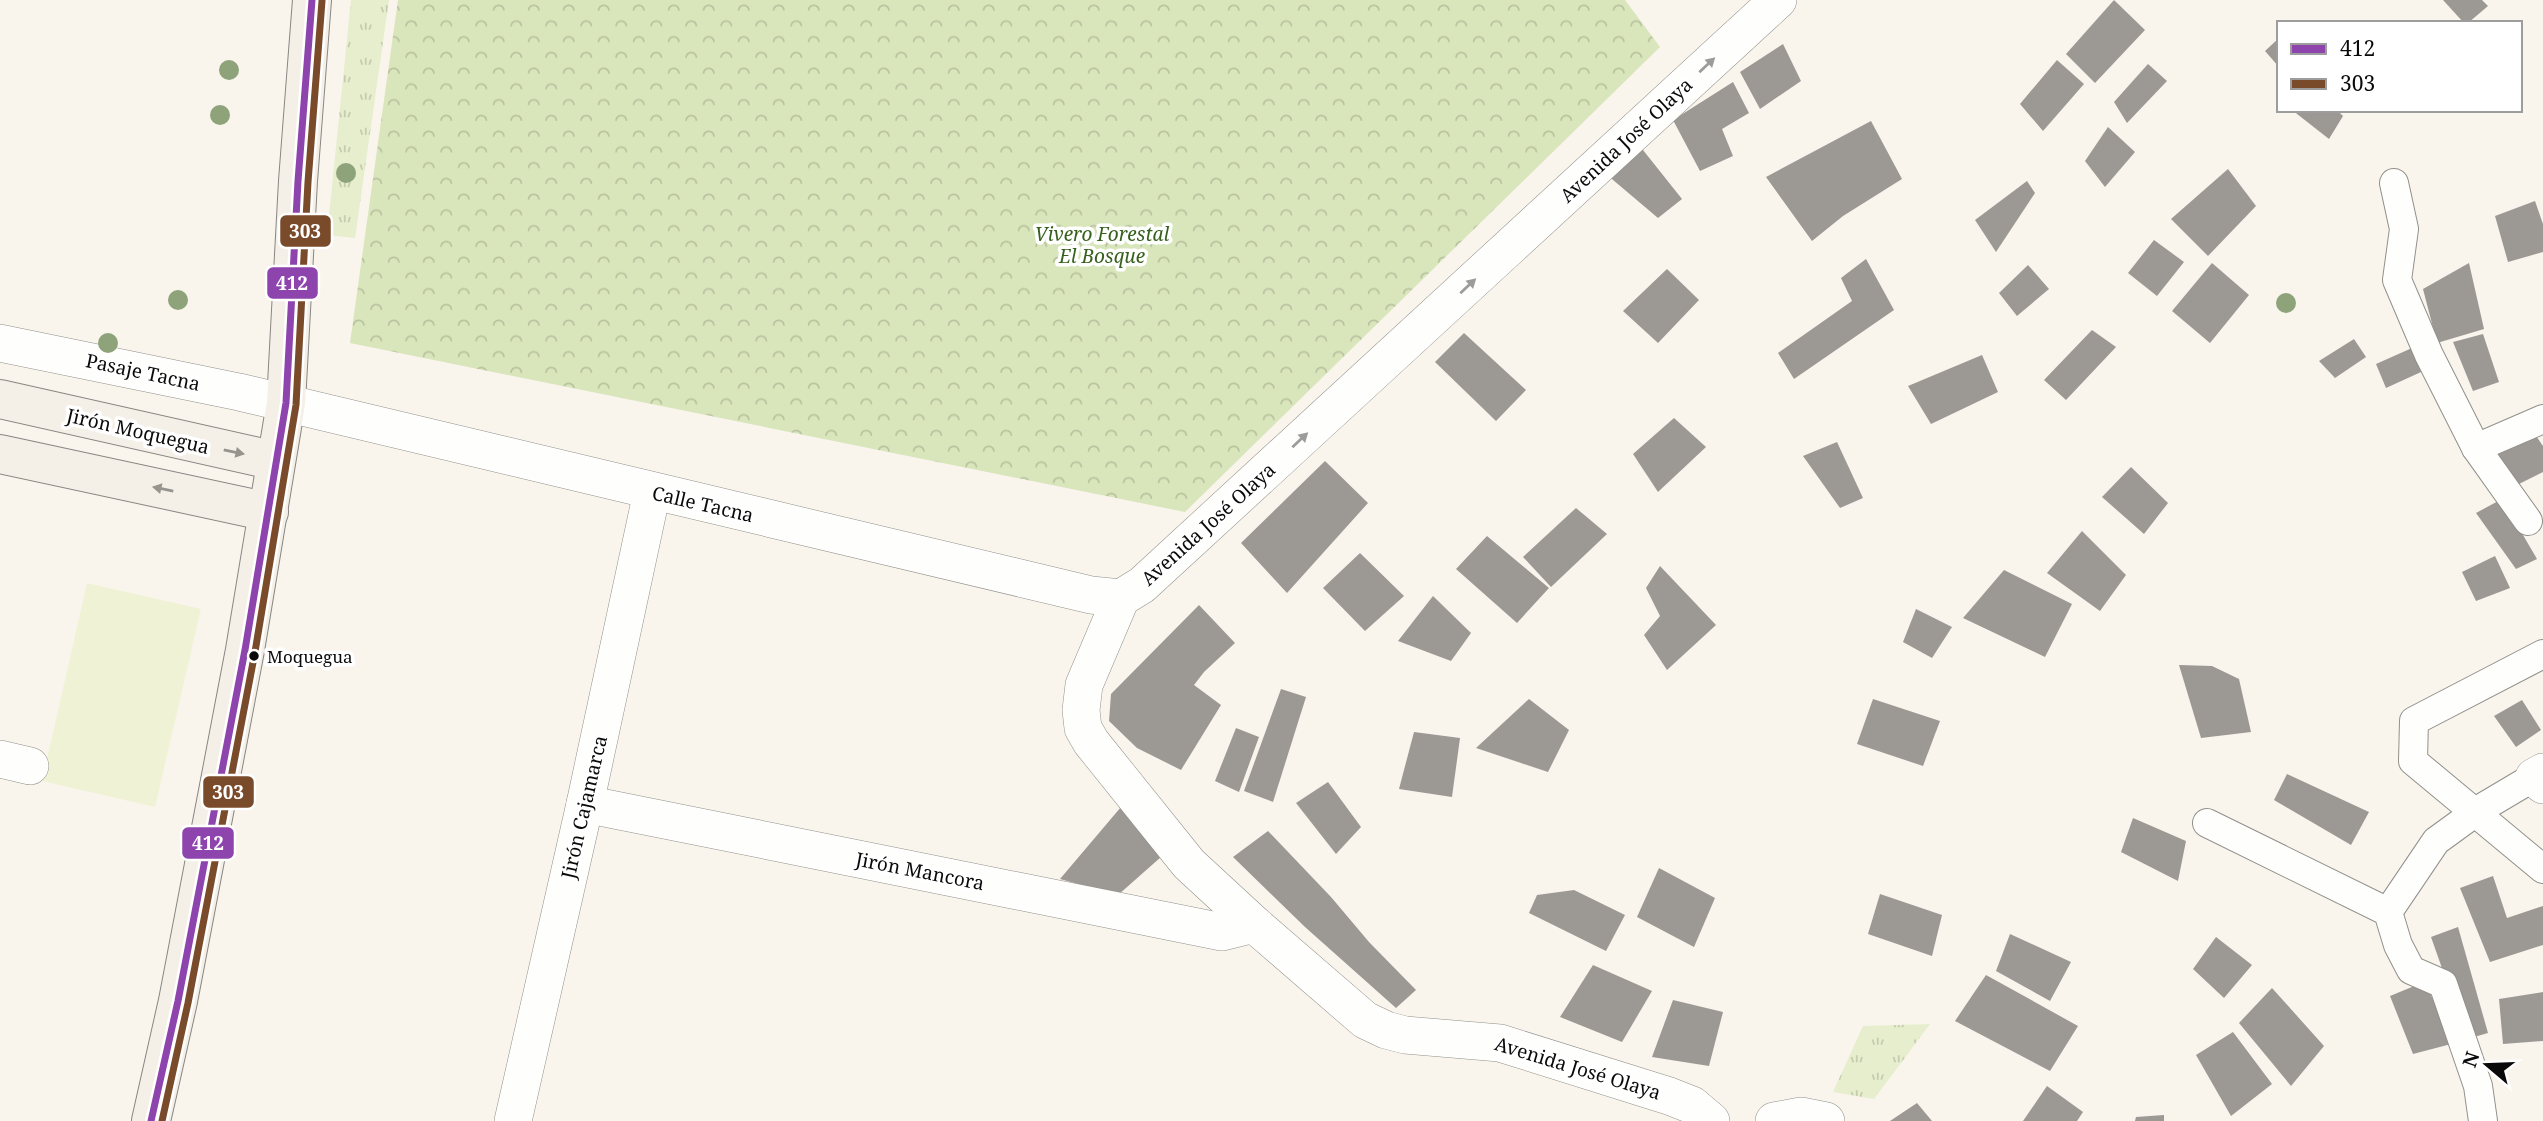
<svg xmlns="http://www.w3.org/2000/svg" width="2543" height="1121" viewBox="0 0 2543 1121" font-family="'Noto Serif',serif">
	<style>
		.grass { fill: url(#grass-tufts) }
		.forest { fill: url(#forest-crowns) }
		.pitch { fill: #f0f2d6 }
		.building { fill: #9c9894 }
		.lines { fill: none; stroke-linecap: round; stroke-linejoin: round }
		.pedestrian-casing { stroke: #92908c; stroke-width: 30 }
		.minor-casing { stroke: #92908c; stroke-width: 38 }
		.secondary-casing { stroke: #888683; stroke-width: 40 }
		.pedestrian { stroke: #fefefc; stroke-width: 28 }
		.minor { stroke: #fefefc; stroke-width: 37 }
		.secondary { stroke: #f4f0e7; stroke-width: 38 }
		.bus-1-casing { stroke: #fff; stroke-width: 12 }
		.bus-2-casing { stroke: #fff; stroke-width: 12 }
		.bus-1 { stroke: #8e44ad; stroke-width: 7 }
		.bus-2 { stroke: #7a4b2a; stroke-width: 7 }
		.tree { fill: #8ea37a }
		.oneway { fill: #9c9c9b }
		.oneway2 { fill: #96948f }
		.bus-dot { fill: #0a0a0a; stroke: #fff; stroke-width: 2.5 }
		.labels { text-anchor: middle; dominant-baseline: central; stroke-width: 7; stroke-linejoin: round; paint-order: stroke }
		.bus-label { font-size: 17px; fill: #0a0a0a; stroke: #fff; text-anchor: start }
		.street-label { font-size: 19px; fill: #0a0a0a; stroke: #fff }
		.park-label { font-size: 19px; font-style: italic; fill: #36601c; stroke: #fff }
		.line-badge { stroke: #fff; stroke-width: 2.5 }
		.badge-label { font-size: 19px; text-anchor: middle; font-weight: bold; fill: #fff }
	</style>
	<defs>
		<pattern id="grass-tufts" width="24" height="20" patternUnits="userSpaceOnUse" patternTransform="scale(1.75)"><rect width="24" height="20" fill="#e6eecd"/><path d="M3 7l-1-3M5 7V3M7 7l1-3M15 17l-1-3M17 17v-4M19 17l1-3" fill="none" stroke="#c4cbaf"/></pattern>
		<pattern id="forest-crowns" width="20" height="18" patternUnits="userSpaceOnUse" patternTransform="scale(1.75)"><rect width="20" height="18" fill="#d9e5bb"/><path d="M2 6a3 3 0 1 1 6 0M12 15a3 3 0 1 1 6 0" fill="none" stroke="#b9c39f"/></pattern>
	</defs>
	<rect width="100%" height="100%" fill="#f9f5ed"/>
	<!-- grass -->
	<g class="grass">
		<path d="M351,0H389L355,238L327,235Z"/>
		<path d="M1930,1024L1874,1099L1833,1092L1863,1026Z"/>
	</g>
	<!-- forest -->
	<path class="forest" d="M398,0H1625L1660,47L1185,512L350,343Z"/>
	<!-- pitch -->
	<path class="pitch" d="M87,583L201,609L155,807L42,781Z"/>
	<!-- building -->
	<g class="building">
		<path d="M2114,0L2145,30L2095,83L2066,54Z"/>
		<path d="M2443,0H2482L2488,6L2468,23H2464Z"/>
		<path d="M2279,38V67L2265,51Z"/>
		<path d="M1783,44L1801,81L1760,109L1740,72Z"/>
		<path d="M2057,60L2084,84L2043,131L2020,104Z"/>
		<path d="M2148,64L2167,81L2127,123L2114,102Z"/>
		<path d="M1733,82L1749,113L1722,129L1733,156L1700,171L1673,120Z"/>
		<path d="M2292,110H2337L2343,116L2329,139Z"/>
		<path d="M1871,121L1902,179L1843,216L1812,241L1766,177Z"/>
		<path d="M2108,127L2135,152L2105,187L2085,161Z"/>
		<path d="M1639,145L1682,199L1658,218L1606,174Z"/>
		<path d="M2228,169L2256,206L2208,256L2171,219Z"/>
		<path d="M2027,181L2035,193L1996,252L1975,220Z"/>
		<path d="M2535,201L2543,224V252L2508,262L2495,216Z"/>
		<path d="M2154,240L2184,262L2157,296L2128,273Z"/>
		<path d="M1866,259L1894,310L1794,379L1778,353L1852,301L1841,278Z"/>
		<path d="M2212,263L2249,295L2210,343L2172,311Z"/>
		<path d="M2469,263L2484,329L2437,343L2423,289Z"/>
		<path d="M2028,265L2049,289L2017,316L1999,293Z"/>
		<path d="M1667,269L1699,300L1658,343L1623,311Z"/>
		<path d="M2092,330L2116,347L2066,400L2044,380Z"/>
		<path d="M1464,333L1526,390L1496,421L1435,362Z"/>
		<path d="M2483,334L2499,382L2473,391L2453,342Z"/>
		<path d="M2354,339L2366,357L2335,378L2319,361Z"/>
		<path d="M2421,344L2432,367L2386,388L2376,364Z"/>
		<path d="M1982,355L1998,392L1931,424L1908,386Z"/>
		<path d="M1674,418L1706,447L1658,492L1633,454Z"/>
		<path d="M2532,430L2543,446V472L2519,484L2496,451Z"/>
		<path d="M1837,442L1863,498L1840,508L1803,456Z"/>
		<path d="M1325,461L1368,503L1287,593L1241,543Z"/>
		<path d="M2131,467L2168,503L2144,534L2102,497Z"/>
		<path d="M2502,499L2537,559L2516,569L2476,513Z"/>
		<path d="M1576,508L1607,534L1551,587L1523,557Z"/>
		<path d="M2082,531L2126,575L2100,611L2047,573Z"/>
		<path d="M1487,536L1549,588L1517,623L1456,569Z"/>
		<path d="M1360,553L1404,596L1365,631L1323,588Z"/>
		<path d="M2495,556L2510,588L2476,601L2462,572Z"/>
		<path d="M1660,566L1716,625L1667,670L1644,635L1660,616L1646,588Z"/>
		<path d="M2004,570L2072,604L2045,657L1963,618Z"/>
		<path d="M1433,596L1471,633L1451,661L1398,641Z"/>
		<path d="M1199,605L1235,643L1204,672L1194,685L1221,705L1181,770L1137,748L1109,721L1111,694Z"/>
		<path d="M1916,609L1952,627L1932,658L1903,642Z"/>
		<path d="M2179,665L2212,666L2239,679L2251,732L2201,738Z"/>
		<path d="M1281,689L1306,697L1273,802L1244,791Z"/>
		<path d="M1529,699L1569,730L1548,772L1476,748Z"/>
		<path d="M1873,699L1940,721L1923,766L1857,744Z"/>
		<path d="M2522,700L2541,730L2516,747L2494,716Z"/>
		<path d="M1236,728L1259,737L1239,792L1215,781Z"/>
		<path d="M1414,732L1460,738L1452,797L1399,789Z"/>
		<path d="M2287,774L2369,812L2351,845L2274,800Z"/>
		<path d="M1328,782L1361,827L1336,854L1296,803Z"/>
		<path d="M1121,807L1161,857L1118,895L1060,879Z"/>
		<path d="M2133,818L2186,841L2178,881L2121,852Z"/>
		<path d="M1268,831L1331,897L1369,942L1416,990L1396,1008L1305,927L1233,857Z"/>
		<path d="M1659,868L1715,898L1694,947L1637,917Z"/>
		<path d="M2493,876L2507,918L2543,906V945L2490,962L2460,888Z"/>
		<path d="M1574,890L1625,915L1606,951L1529,913L1537,895Z"/>
		<path d="M1880,894L1942,915L1932,956L1868,934Z"/>
		<path d="M2458,927L2488,1033L2467,1039L2431,937Z"/>
		<path d="M2010,934L2071,962L2050,1001L1996,971Z"/>
		<path d="M2216,937L2252,965L2224,998L2193,969Z"/>
		<path d="M1593,965L1652,991L1622,1042L1560,1017Z"/>
		<path d="M1986,975L2078,1026L2050,1071L1955,1021Z"/>
		<path d="M2424,982L2455,1043L2413,1054L2390,996Z"/>
		<path d="M2272,988L2324,1046L2291,1086L2239,1023Z"/>
		<path d="M2543,992V1041L2503,1044L2499,999Z"/>
		<path d="M1673,1000L1723,1012L1709,1066L1652,1057Z"/>
		<path d="M2233,1032L2272,1084L2231,1116L2196,1055Z"/>
		<path d="M2047,1086L2083,1112L2077,1121H2023Z"/>
		<path d="M1917,1103L1932,1121H1890Z"/>
		<path d="M2164,1115V1121H2135L2136,1117Z"/>
	</g>
	<g class="lines">
		<defs>
			<g id="pedestrian">
				<path d="M2394,183L2404,229L2397,280L2429,355L2476,448L2528,521"/>
				<path d="M2476,448L2543,419"/>
				<path d="M2543,654L2414,721L2413,761L2543,869"/>
				<path d="M2207,823L2388,912L2398,945L2411,970L2443,984L2478,1086L2483,1121"/>
				<path d="M2388,912L2436,841L2480,809L2534,777"/>
			</g>
			<g id="minor">
				<path d="M0,343L239,392L1091,595L1121,598"/>
				<path d="M0,759L30,766"/>
				<path d="M2543,772L2534,777L2543,785"/>
				<path d="M585,804L1222,932L1254,924"/>
				<path d="M513,1121L585,804L652,492"/>
				<path d="M1711,1121L1692,1105L1669,1096L1500,1043L1405,1035L1386,1030L1365,1020L1254,924L1189,864L1091,742L1083,728L1081,710L1084,685L1121,598L1142,585L1778,0"/>
				<path d="M1774,1121L1801,1116L1826,1121"/>
			</g>
			<g id="secondary">
				<path d="M0,399L276,461"/>
				<path d="M0,454L269,512"/>
				<path d="M151,1121L178,1001L245,650L286,403L298,181L312,0"/>
			</g>
		</defs>
		<!-- pedestrian casing -->
		<use href="#pedestrian" class="pedestrian-casing"/>
		<!-- minor casing -->
		<use href="#minor" class="minor-casing"/>
		<!-- secondary casing -->
		<use href="#secondary" class="secondary-casing"/>
		<!-- pedestrian -->
		<use href="#pedestrian" class="pedestrian"/>
		<!-- minor -->
		<use href="#minor" class="minor"/>
		<!-- secondary -->
		<use href="#secondary" class="secondary"/>
		<defs>
			<path id="bus-1" d="M151,1121L178,1001L245,650L286,403L298,181L312,0"/>
			<path id="bus-2" d="M162,1121L188,1003L255,652L296,405L308,182L322,1"/>
		</defs>
		<!-- bus-1 casing -->
		<use href="#bus-1" class="bus-1-casing"/>
		<!-- bus-2 casing -->
		<use href="#bus-2" class="bus-2-casing"/>
		<!-- bus-1 -->
		<use href="#bus-1" class="bus-1"/>
		<!-- bus-2 -->
		<use href="#bus-2" class="bus-2"/>
	</g>
	<!-- trees -->
	<g class="tree">
		<circle cx="229" cy="70" r="10"/>
		<circle cx="220" cy="115" r="10"/>
		<circle cx="346" cy="173" r="10"/>
		<circle cx="178" cy="300" r="10"/>
		<circle cx="2286" cy="303" r="10"/>
		<circle cx="108" cy="343" r="10"/>
	</g>
	<!-- one-way arrows -->
	<defs><path id="oneway-solid" d="M-6-.8H1V-3.2L6.5 0L1 3.2V.8H-6Z" transform="scale(1.75)"/></defs>
	<g class="oneway">
		<use href="#oneway-solid" transform="translate(1707 65) rotate(-43)"/>
		<use href="#oneway-solid" transform="translate(1468 286) rotate(-43)"/>
		<use href="#oneway-solid" transform="translate(1300 440) rotate(-43)"/>
	</g>
	<g class="oneway2">
		<use href="#oneway-solid" transform="translate(234 452) rotate(12)"/>
		<use href="#oneway-solid" transform="translate(163 489) rotate(-168)"/>
	</g>
	<!-- markers -->
	<circle class="bus-dot" cx="254" cy="656" r="6"/>
	<g class="labels">
		<!-- bus labels -->
		<g class="bus-label">
			<text x="267" y="656">Moquegua</text>
		</g>
		<!-- street labels -->
		<g class="street-label">
			<text transform="translate(1626 140) rotate(-43)">Avenida José Olaya</text>
			<text transform="translate(143 372) rotate(12)">Pasaje Tacna</text>
			<text transform="translate(138 431) rotate(13)">Jirón Moquegua</text>
			<text transform="translate(703 504) rotate(13)">Calle Tacna</text>
			<text transform="translate(1208 524) rotate(-42)">Avenida José Olaya</text>
			<text transform="translate(584 807) rotate(-77)">Jirón Cajamarca</text>
			<text transform="translate(920 871) rotate(11)">Jirón Mancora</text>
			<text transform="translate(1578 1068) rotate(17)">Avenida José Olaya</text>
		</g>
		<!-- park labels -->
		<g class="park-label">
			<text x="1102" y="234">Vivero Forestal<tspan x="1102" dy="22">El Bosque</tspan></text>
		</g>
	</g>
	<g class="line-badge">
		<rect x="279" y="214" width="53" height="34" rx="7" fill="#7a4b2a"/>
		<rect x="266" y="266" width="53" height="34" rx="7" fill="#8e44ad"/>
		<rect x="202" y="775" width="53" height="34" rx="7" fill="#7a4b2a"/>
		<rect x="181" y="826" width="54" height="34" rx="7" fill="#8e44ad"/>
	</g>
	<g class="badge-label">
		<text x="305" y="238">303</text>
		<text x="292" y="290">412</text>
		<text x="228" y="799">303</text>
		<text x="208" y="850">412</text>
	</g>
	<!-- legend -->
	<rect x="2277" y="21" width="245" height="91" fill="#ffffff" stroke="#9d9d9d" stroke-width="2"/>
	<rect x="2291" y="44" width="35" height="10" fill="#8e44ad" stroke="#9d9d9d" stroke-width="2"/>
	<text x="2340" y="56" font-size="21" fill="#0a0a0a">412</text>
	<rect x="2291" y="79" width="35" height="10" fill="#7a4b2a" stroke="#9d9d9d" stroke-width="2"/>
	<text x="2340" y="91" font-size="21" fill="#0a0a0a">303</text>
	<!-- north arrow -->
	<g transform="translate(2487 1065) rotate(289)" stroke="#ffffff" stroke-width="5" paint-order="stroke">
	<path d="M0-5L12 26L0 18L-12 26Z" fill="#0a0a0a"/>
	<text y="-10" font-size="19" font-weight="bold" text-anchor="middle" fill="#0a0a0a">N</text>
	</g>
</svg>
